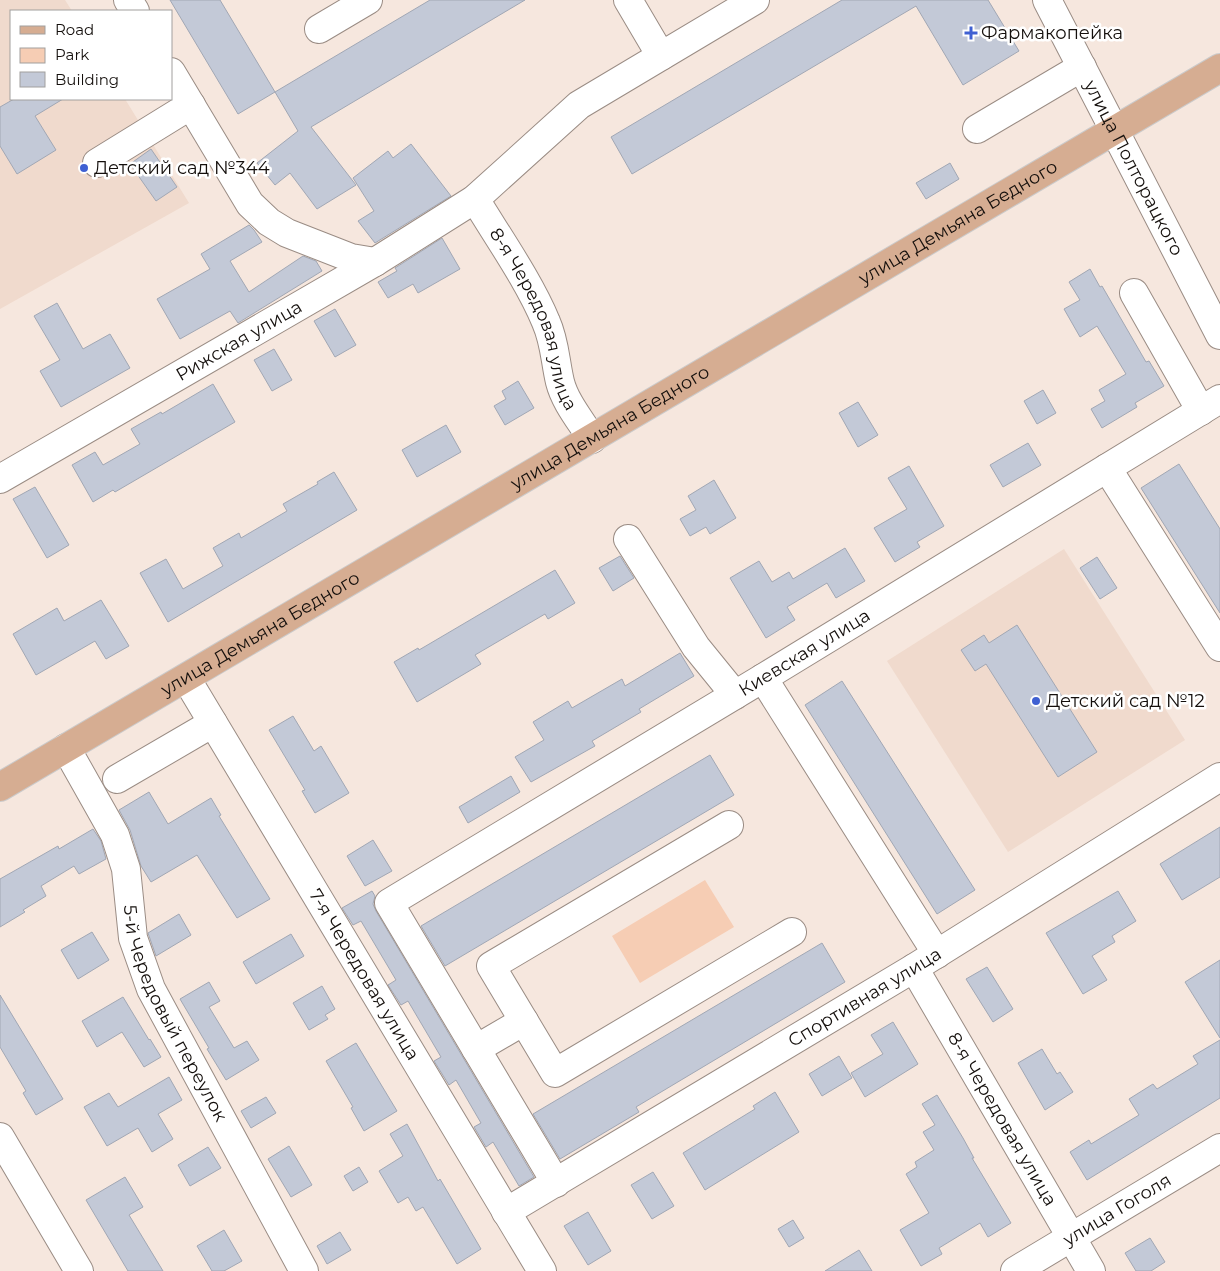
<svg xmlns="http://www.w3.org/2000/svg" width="1220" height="1271" viewBox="0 0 1220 1271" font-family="Montserrat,sans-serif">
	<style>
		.built { fill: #f0dacd }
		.green { fill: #f6cdb4 }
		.building { fill: #c3c9d7; stroke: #a1a7b4 }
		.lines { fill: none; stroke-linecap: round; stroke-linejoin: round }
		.minor-casing { stroke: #9a8c84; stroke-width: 30 }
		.major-casing { stroke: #cbcaca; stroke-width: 30 }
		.minor { stroke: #fff; stroke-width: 28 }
		.major { stroke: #d6ad92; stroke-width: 28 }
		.poi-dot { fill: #3f60d2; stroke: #fff; stroke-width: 2 }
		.labels { text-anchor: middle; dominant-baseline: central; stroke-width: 5; stroke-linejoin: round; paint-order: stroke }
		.poi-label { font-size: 18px; fill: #140f0c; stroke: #fff; text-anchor: start }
		.street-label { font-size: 18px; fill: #140f0c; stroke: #fff }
	</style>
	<rect width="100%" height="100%" fill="#f6e7de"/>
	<!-- built -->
	<g class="built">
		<path d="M0,0H65L72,11H11V99H125L189,203L0,309Z"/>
		<path d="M1064,549L1185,740L1008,852L887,661Z"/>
	</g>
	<!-- green -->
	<path class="green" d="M705,880L734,927L640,983L612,936Z"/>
	<!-- building -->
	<g class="building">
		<path d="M170,0H220L275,92L238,114Z"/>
		<path d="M430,0H525L311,127L356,185L317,209L290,173L275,185L257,163L298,131L275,92Z"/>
		<path d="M842,0H988L1019,51L963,85L916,6L632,174L611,137Z"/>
		<path d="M14,99H63L35,116L56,150L17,174L0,146V107Z"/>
		<path d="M411,144L451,196L375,243L358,221L374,211L353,178L388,151L393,158Z"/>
		<path d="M151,149L177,187L156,201L130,164Z"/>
		<path d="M950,163L959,179L926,199L916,183Z"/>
		<path d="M249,225L254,230L262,242L230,261L249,292L303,256L316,261L322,271L238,323L230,311L180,339L157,299L210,269L201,254Z"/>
		<path d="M442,238L460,269L418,293L413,284L388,298L378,282L397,271L395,268Z"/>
		<path d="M1090,269L1100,287L1102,286L1146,362L1149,361L1164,386L1135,403L1137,407L1102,428L1091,409L1105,401L1099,390L1126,374L1097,326L1080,337L1064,309L1080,300L1069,282Z"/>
		<path d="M57,303L83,349L110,334L130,368L61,407L40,371L60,360L34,316Z"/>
		<path d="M335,309L356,345L335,357L314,321Z"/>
		<path d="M274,349L292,380L272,391L254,360Z"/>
		<path d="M518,381L534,408L505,425L494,406L506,399L502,391Z"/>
		<path d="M213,384L235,422L115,492L113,490L93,502L72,465L95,452L103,465L140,444L131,429L161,412L162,414Z"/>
		<path d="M1043,390L1056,413L1037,424L1024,401Z"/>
		<path d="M858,402L878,435L858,447L839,413Z"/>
		<path d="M446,425L461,452L417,477L402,450Z"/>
		<path d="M1028,443L1041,465L1003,487L990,465Z"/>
		<path d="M1179,464L1220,529V613L1141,488Z"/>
		<path d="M909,466L944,526L917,542L920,547L895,562L874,528L907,509L888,478Z"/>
		<path d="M334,472L357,510L168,622L140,573L166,559L183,589L223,566L213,548L239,533L241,538L287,511L283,504L318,484L317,482Z"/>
		<path d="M714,480L736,518L710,534L706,527L690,536L680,519L696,510L688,496Z"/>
		<path d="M35,487L69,545L47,558L13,499Z"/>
		<path d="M845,548L865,581L836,598L827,583L787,607L795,620L766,638L730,578L759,561L772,582L789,572L793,579Z"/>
		<path d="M620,556L634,578L613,591L599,568Z"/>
		<path d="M1097,557L1117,588L1100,599L1080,568Z"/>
		<path d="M555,570L575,603L548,619L545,614L475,655L481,664L417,702L394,662L418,648L419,650Z"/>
		<path d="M101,600L129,646L106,659L95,641L36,675L13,634L57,608L64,621Z"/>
		<path d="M1017,625L1097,752L1058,777L986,664L975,671L961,650L984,635L989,643Z"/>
		<path d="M680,653L694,676L639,709L641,712L592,741L595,746L531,782L515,757L544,740L533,722L568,701L572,708L622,679L625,686Z"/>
		<path d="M842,681L975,890L937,914L805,705Z"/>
		<path d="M293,716L314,751L321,746L349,793L315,813L302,791L305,790L269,730Z"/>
		<path d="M710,755L734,795L445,966L421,926Z"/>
		<path d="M511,776L520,792L468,823L459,807Z"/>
		<path d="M149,792L168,824L211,798L221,815L219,816L270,899L237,918L197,855L151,882L141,866L130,830L119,810Z"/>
		<path d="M1220,827V877L1182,900L1160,864Z"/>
		<path d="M93,829L101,841L106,859L79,874L74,866L41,886L46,896L23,910L25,912L0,927V879L58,846L59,849Z"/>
		<path d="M373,840L392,871L365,886L347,856Z"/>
		<path d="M372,891L375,896L373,904L376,911L534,1177L519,1186L493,1142L486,1147L474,1127L481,1123L456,1080L449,1085L434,1061L441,1057L408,1001L401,1005L388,985L396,980L361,921L353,925L342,908Z"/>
		<path d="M1118,891L1136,921L1112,936L1115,942L1092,956L1107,980L1083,994L1046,933Z"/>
		<path d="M179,914L191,935L156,956L148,933Z"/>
		<path d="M92,932L109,960L78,979L61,950Z"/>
		<path d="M291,934L304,956L256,984L243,962Z"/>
		<path d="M822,943L845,982L636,1107L639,1112L560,1159L533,1114Z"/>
		<path d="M1220,960V1038L1185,982Z"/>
		<path d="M987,967L1013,1009L993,1022L966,979Z"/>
		<path d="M209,982L220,1001L209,1007L234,1048L247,1041L259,1060L226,1080L207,1049L209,1048L180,999Z"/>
		<path d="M322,986L335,1009L325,1015L328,1019L309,1030L293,1003Z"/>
		<path d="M0,995L63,1099L36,1115L23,1093L26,1091L0,1047Z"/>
		<path d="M123,997L149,1040L150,1039L161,1057L144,1067L122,1032L97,1047L82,1021Z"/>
		<path d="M893,1022L918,1064L865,1097L851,1073L883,1054L871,1035Z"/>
		<path d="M1220,1040V1098L1087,1180L1070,1152L1089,1140L1091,1144L1139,1115L1129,1099L1153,1084L1157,1089L1198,1064L1193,1056Z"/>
		<path d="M356,1043L397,1111L364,1131L351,1108L353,1107L326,1061Z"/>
		<path d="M1042,1049L1057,1074L1060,1072L1073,1092L1045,1110L1018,1063Z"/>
		<path d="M839,1056L852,1078L822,1096L809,1074Z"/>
		<path d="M169,1077L182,1100L158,1114L173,1139L152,1152L138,1128L107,1146L84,1107L109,1093L118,1107Z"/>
		<path d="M775,1092L799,1132L705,1190L683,1153L755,1109L753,1106Z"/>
		<path d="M937,1095L963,1138L974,1158H972L1011,1223L988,1237L980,1223L939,1248L942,1254L921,1266L900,1230L929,1213L906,1174L917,1167L915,1162L934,1150L923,1132L935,1125L922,1104Z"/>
		<path d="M266,1097L276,1113L251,1128L241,1111Z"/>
		<path d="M407,1124L438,1181L440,1179L481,1249L457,1264L423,1207L416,1211L408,1197L398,1203L379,1171L403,1156L390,1134Z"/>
		<path d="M289,1146L312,1185L291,1197L268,1159Z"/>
		<path d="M208,1147L221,1168L190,1186L178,1165Z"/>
		<path d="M359,1167L368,1182L353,1191L344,1176Z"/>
		<path d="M653,1172L674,1206L652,1219L631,1185Z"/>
		<path d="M125,1177L143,1207L129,1215L163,1271H128L86,1200Z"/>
		<path d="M588,1212L611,1251L588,1265L564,1226Z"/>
		<path d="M793,1220L804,1238L789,1247L778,1229Z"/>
		<path d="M224,1230L242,1261L224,1271H212L197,1246Z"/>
		<path d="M340,1232L351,1250L327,1264L317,1246Z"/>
		<path d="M1150,1238L1165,1262L1151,1271H1136L1125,1253Z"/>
		<path d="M859,1250L872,1271H825Z"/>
	</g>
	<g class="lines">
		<defs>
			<g id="minor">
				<path d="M128,0L135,11"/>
				<path d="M628,0L661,56"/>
				<path id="s1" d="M1047,0L1220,335"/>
				<path d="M319,29L368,0"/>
				<path d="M171,72L250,204L269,222L287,233L351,258L375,262"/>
				<path d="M977,129L1082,67"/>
				<path d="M97,163L191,105"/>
				<path id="s2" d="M475,199C498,237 529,281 546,322C555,342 555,361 560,382C565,402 581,421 592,439"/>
				<path d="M1134,293L1201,411"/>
				<path d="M1107,468L1220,647"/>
				<path id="s3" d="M0,479L375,262L475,199L579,105L755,0"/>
				<path d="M628,539L696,647L735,695"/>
				<path id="s4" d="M186,678L542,1271"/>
				<path d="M763,678L937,954"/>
				<path id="s5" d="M66,748L115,835L126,869L133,938L151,989L304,1271"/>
				<path d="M117,779L213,723"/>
				<path d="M729,825L491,966L555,1073L792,932"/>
				<path id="s6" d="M914,968L1091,1271"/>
				<path d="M476,1049L524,1021"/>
				<path d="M0,1137L79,1271"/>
				<path id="s7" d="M556,1183L389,903L763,678L1220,399"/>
				<path id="s8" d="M506,1212L914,968L1220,777"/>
				<path id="s9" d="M1015,1271L1220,1148"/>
			</g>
			<g id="major">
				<path id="s10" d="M0,787L1220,68"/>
			</g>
		</defs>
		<!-- minor casing -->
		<use href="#minor" class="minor-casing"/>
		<!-- major casing -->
		<use href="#major" class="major-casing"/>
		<!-- minor -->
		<use href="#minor" class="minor"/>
		<!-- major -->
		<use href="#major" class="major"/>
	</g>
	<!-- markers -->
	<g class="poi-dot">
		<path d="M968.5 25.5h5v5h5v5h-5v5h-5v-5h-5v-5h5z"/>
		<circle cx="84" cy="168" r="5"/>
		<circle cx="1036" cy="701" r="5"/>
	</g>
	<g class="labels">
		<!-- poi labels -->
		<g class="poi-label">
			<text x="981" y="33">Фармакопейка</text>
			<text x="94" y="168">Детский сад №344</text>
			<text x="1046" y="701">Детский сад №12</text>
		</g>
		<!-- street labels -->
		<g class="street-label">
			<text stroke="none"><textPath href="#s1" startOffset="189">улица Полторацкого</textPath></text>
			<text stroke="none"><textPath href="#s10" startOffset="1112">улица Демьяна Бедного</textPath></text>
			<text stroke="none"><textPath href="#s2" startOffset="135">8-я Чередовая улица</textPath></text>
			<text stroke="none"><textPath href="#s3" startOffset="276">Рижская улица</textPath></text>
			<text stroke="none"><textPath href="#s10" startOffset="708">улица Демьяна Бедного</textPath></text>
			<text stroke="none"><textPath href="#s10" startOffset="302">улица Демьяна Бедного</textPath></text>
			<text stroke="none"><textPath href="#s7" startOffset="811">Киевская улица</textPath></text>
			<text stroke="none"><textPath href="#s4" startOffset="346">7-я Чередовая улица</textPath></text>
			<text stroke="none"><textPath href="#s8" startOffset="418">Спортивная улица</textPath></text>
			<text stroke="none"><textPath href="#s5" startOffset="290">5-й Чередовый переулок</textPath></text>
			<text stroke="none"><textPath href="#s6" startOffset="175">8-я Чередовая улица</textPath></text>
			<text stroke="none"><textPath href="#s9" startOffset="119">улица Гоголя</textPath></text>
		</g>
	</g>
	<!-- legend -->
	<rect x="10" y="10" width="162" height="90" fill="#ffffff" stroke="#a19f9e"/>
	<rect x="20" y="26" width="25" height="8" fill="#d6ad92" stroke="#a19f9e"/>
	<text x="55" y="35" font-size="15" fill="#140f0c">Road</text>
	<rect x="20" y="48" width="25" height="15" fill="#f6cdb4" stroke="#a19f9e"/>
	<text x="55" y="60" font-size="15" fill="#140f0c">Park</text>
	<rect x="20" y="72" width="25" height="15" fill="#c3c9d7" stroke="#a19f9e"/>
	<text x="55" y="85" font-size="15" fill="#140f0c">Building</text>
</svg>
